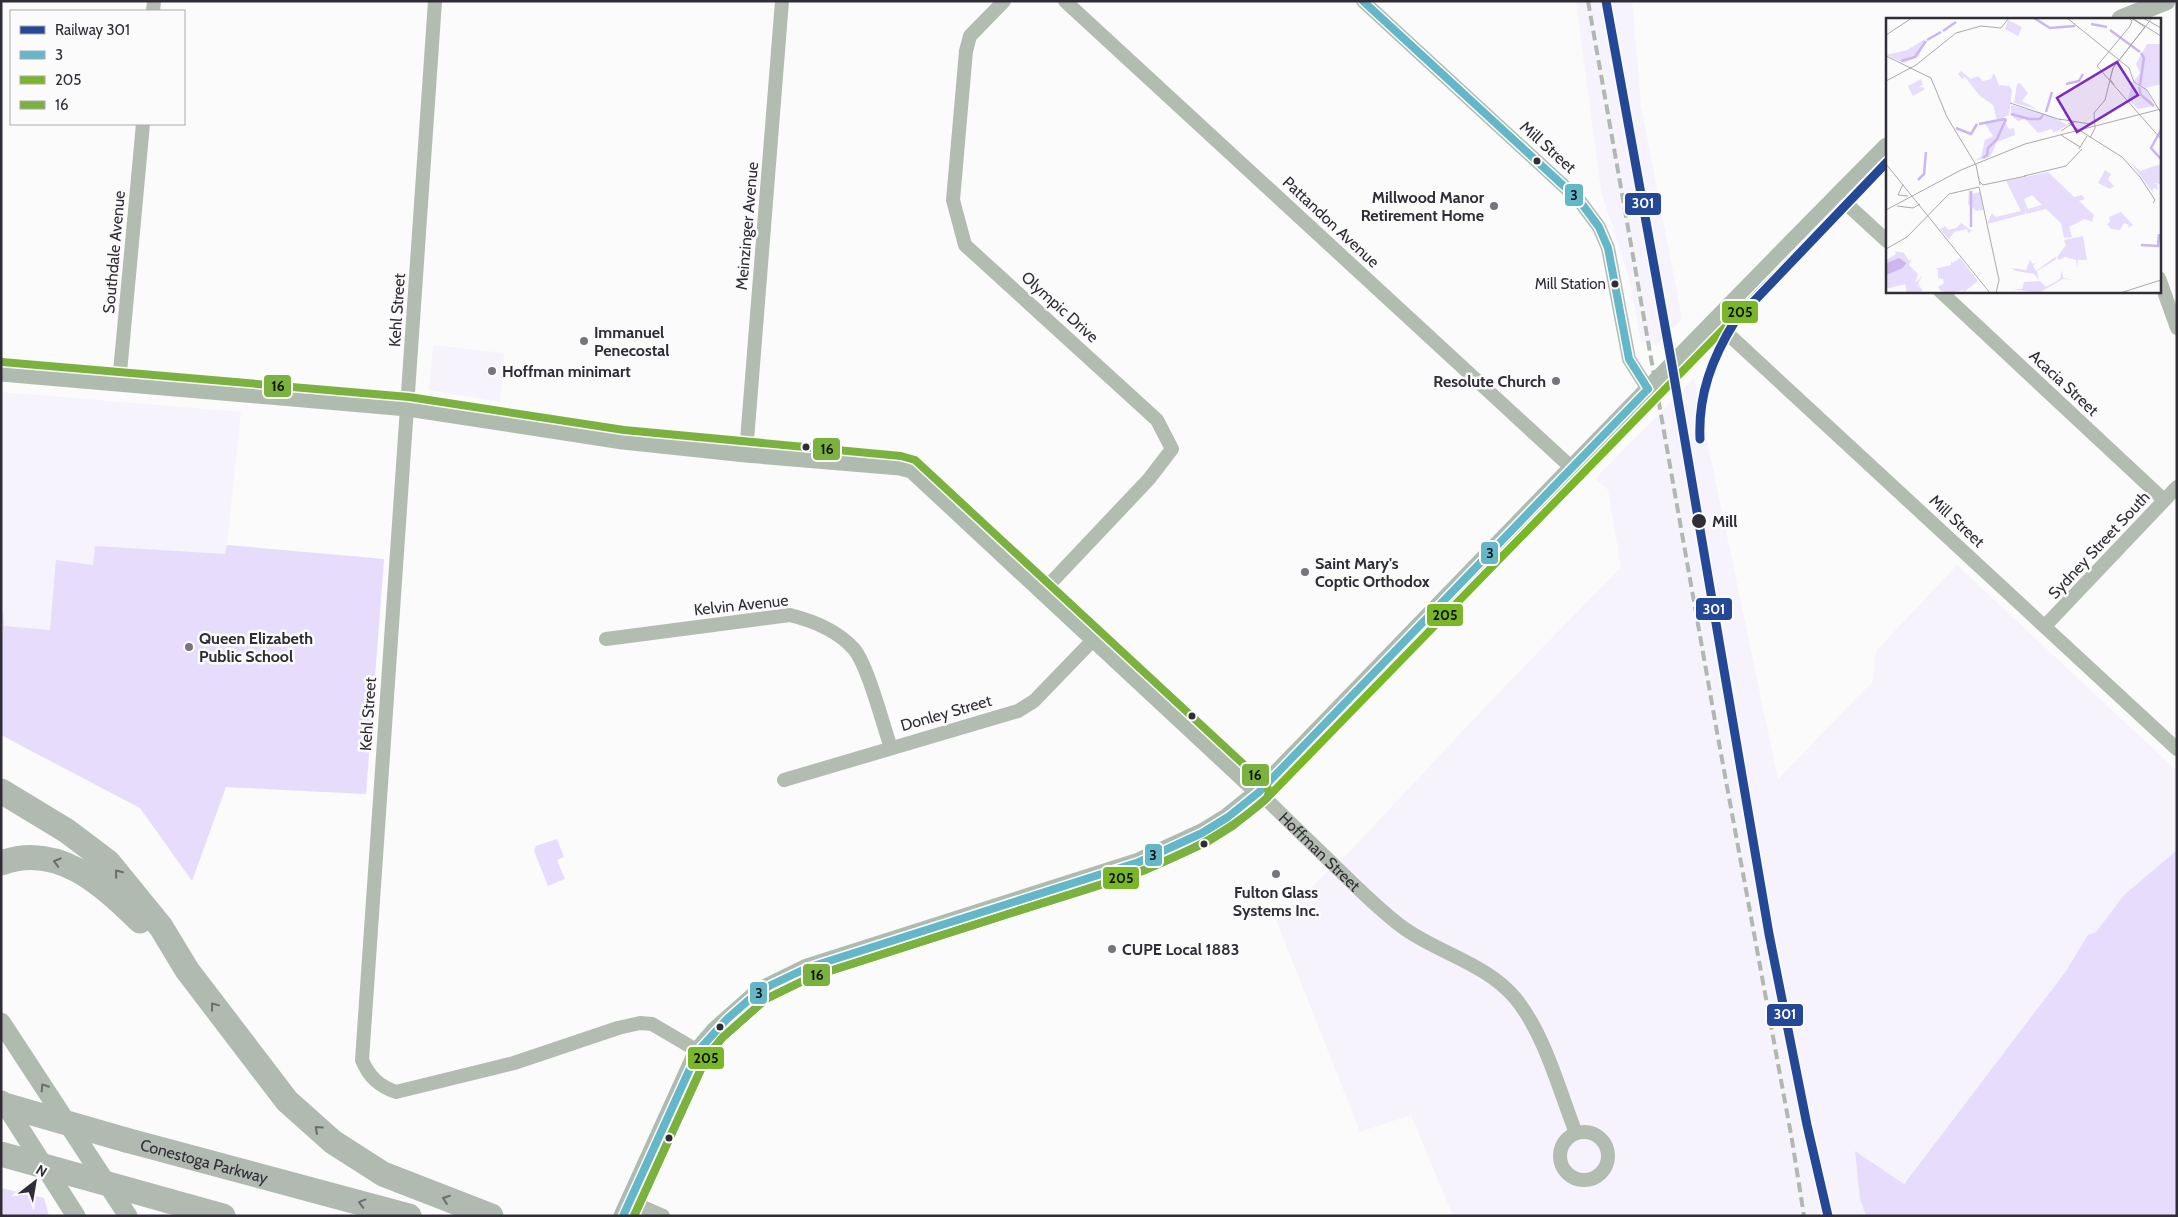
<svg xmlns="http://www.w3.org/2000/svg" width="2178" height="1217" viewBox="0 0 2178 1217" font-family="Cabin,sans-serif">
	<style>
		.built { fill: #f6f3fd }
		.green { fill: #e8dcfc }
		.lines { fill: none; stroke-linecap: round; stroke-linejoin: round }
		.street { stroke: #b2bcb1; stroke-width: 14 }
		.secondary { stroke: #b0bbb0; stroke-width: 19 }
		.highway { stroke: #b0bab0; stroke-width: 25 }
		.rail { stroke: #b1b8b1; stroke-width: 4; stroke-dasharray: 10 5; stroke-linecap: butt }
		.highway-bridge { stroke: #b0bab0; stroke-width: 25 }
		.bus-1-casing { stroke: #fbfbfb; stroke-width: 11 }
		.bus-2-casing { stroke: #fbfbfb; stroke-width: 11 }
		.bus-3-casing { stroke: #fbfbfb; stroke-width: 11 }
		.bus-1 { stroke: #63b7c9; stroke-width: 8 }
		.bus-2 { stroke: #7ab728; stroke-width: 8 }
		.bus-3 { stroke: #7ab13f; stroke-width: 8 }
		.rail-1-casing { stroke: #fbfbfb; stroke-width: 12 }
		.rail-1 { stroke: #244895; stroke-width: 9 }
		.oneway { stroke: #6a6c6d }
		.oneway2 { stroke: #6a6d6d }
		.bus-dot { fill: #302d36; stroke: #fbfbfb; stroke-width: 2 }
		.poi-dot { fill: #77757b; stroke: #fbfbfb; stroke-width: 2 }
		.labels { text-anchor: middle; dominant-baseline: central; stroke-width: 5; stroke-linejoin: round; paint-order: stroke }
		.bus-label { font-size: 15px; fill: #302d36; stroke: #fbfbfb; text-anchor: end }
		.street-label { font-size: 16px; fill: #302d36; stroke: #fbfbfb }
		.poi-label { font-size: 16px; font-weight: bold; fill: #302d36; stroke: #fbfbfb; text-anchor: start }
		.stop-label { font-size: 16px; font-weight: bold; fill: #302d36; stroke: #fbfbfb; text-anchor: start }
		.inset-river { fill: none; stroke: #cbb6ed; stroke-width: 2.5 }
		.inset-road { fill: none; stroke: #aaa9ac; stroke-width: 1 }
		.view { fill: #7b2cbf; fill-opacity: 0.15; stroke: #7b2cbf; stroke-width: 2.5 }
		.inset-edge { fill: none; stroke: #302d36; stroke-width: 2.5 }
		.line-badge { stroke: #fbfbfb; stroke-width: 2 }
		.badge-label { font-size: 14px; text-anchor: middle; font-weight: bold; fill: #fff }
		.pale-badge-label { font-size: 14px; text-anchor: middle; font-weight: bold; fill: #111 }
	</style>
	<rect width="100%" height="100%" fill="#fbfbfb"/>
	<!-- built -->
	<g class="built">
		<path d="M1576,1H1632L1641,105L1682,319L1656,345L1641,341L1629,278L1601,191Z"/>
		<path d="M433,345L504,353L500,402L429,390Z"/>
		<path d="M1694,378L1778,779L1873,681L1876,651L1957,565L2177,771V850L2124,895L1904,1183L1909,1216H1453L1411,1115L1360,1132L1276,920L1351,850L1504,687L1621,567L1608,490L1595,479Z"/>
		<path d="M1,392L241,412L227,545L384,559L366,794L226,787L192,881L140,808L1,735Z"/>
	</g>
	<!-- green -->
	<g class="green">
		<path d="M227,545L384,559L366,794L226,787L192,881L140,808L1,735V611L3,612L4,626L50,630L56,560L93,565L95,546L225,554Z"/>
		<path d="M557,839L564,857L557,860L565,879L548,886L534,851L536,846Z"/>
		<path d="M2177,850V1216H1866L1860,1199L1855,1151L1904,1184L2066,971L2088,935L2096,932L2124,895Z"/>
		<path d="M1,1188L44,1198L49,1216H1Z"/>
	</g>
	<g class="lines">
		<!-- street -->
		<g class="street">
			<path d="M435,1L362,1060C369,1077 379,1086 396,1092L514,1063L618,1028L640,1023L652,1024L698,1051"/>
			<path d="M1004,1L970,36L966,51L953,200L965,245L1157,420L1172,449L1149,479L1044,590"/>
			<path d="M1065,1L1573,469"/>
			<path d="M1363,1L1579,200L1599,227L1608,248L1629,359L1648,389"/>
			<path d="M153,11L154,1"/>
			<path d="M1838,196L1887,241"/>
			<path d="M2159,278L2177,328"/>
			<path d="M1940,291L2164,500"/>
			<path d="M1714,321L2177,749"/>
			<path d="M119,383L143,124"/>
			<path d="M746,453L782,1"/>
			<path d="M2045,626L2177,487"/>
			<path d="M606,639L790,615C814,621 837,630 854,649C868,666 883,725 891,748"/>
			<path d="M784,780L1018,711L1034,701L1094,639"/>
			<path id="s1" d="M1259,792C1285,818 1311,843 1337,868C1359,889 1380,911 1405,929C1441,954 1487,964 1516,999C1545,1035 1559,1090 1576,1133"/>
			<circle cx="1584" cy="1156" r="24"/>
			<path d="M629,1201L663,1216"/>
		</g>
		<!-- secondary -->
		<g class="secondary">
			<path d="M2121,19L2166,1"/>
			<path d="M1,372L408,407L623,440L746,453L900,466L912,469L1259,792"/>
			<path d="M1,1022L128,1216"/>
			<path d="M2,1100L76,1216"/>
			<path d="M623,1216L698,1051L716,1030L760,991L807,968L1139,862L1202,833L1228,817L1259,792C1468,577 1675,360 1887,147"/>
		</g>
		<!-- highway -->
		<g class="highway">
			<path d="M1,791L67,831L108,862L161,927L187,970L287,1101L333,1142L383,1174L491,1216"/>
			<path d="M1,863C57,842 103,884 140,921"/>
			<path id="s2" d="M126,1140L409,1216"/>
			<path d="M169,1201L223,1216"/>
		</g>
		<!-- rail -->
		<path class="rail" d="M1588,1L1717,732L1792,1140L1804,1216"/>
		<!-- highway-bridge -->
		<g class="highway-bridge">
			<path d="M1,1104L126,1140"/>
			<path d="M1,1154L169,1201"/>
		</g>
		<defs>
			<g id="bus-1">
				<path d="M1363,1L1579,200L1599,227L1608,248L1629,359L1648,389"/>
				<path d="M623,1216L698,1051L727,1019L751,998L771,985L807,968L1139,862L1202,833L1228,817L1259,792L1648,389"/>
			</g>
			<path id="bus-2" d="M634,1216L707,1056L723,1037L766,999L811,977L1143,871L1207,842L1234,825L1265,800L1887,161"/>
			<path id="bus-3" d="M2,362L409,397L624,430L901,456L915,460L1267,786L1269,792L1267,798C1199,860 1109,882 1024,909C953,932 882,955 811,977L766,999L723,1037L707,1056L634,1216"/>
		</defs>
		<!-- bus-1 casing -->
		<use href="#bus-1" class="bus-1-casing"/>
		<!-- bus-2 casing -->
		<use href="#bus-2" class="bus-2-casing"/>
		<!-- bus-3 casing -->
		<use href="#bus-3" class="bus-3-casing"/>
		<!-- bus-1 -->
		<use href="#bus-1" class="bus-1"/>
		<!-- bus-2 -->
		<use href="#bus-2" class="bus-2"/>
		<!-- bus-3 -->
		<use href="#bus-3" class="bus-3"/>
		<defs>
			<g id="rail-1">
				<path d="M1606,1L1672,365L1769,934L1807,1125L1828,1216"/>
				<path d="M1700,439C1698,395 1712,358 1735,321L1887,162"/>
			</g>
		</defs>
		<!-- rail-1 casing -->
		<use href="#rail-1" class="rail-1-casing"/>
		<!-- rail-1 -->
		<use href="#rail-1" class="rail-1"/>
	</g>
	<!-- one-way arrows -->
	<defs><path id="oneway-chevron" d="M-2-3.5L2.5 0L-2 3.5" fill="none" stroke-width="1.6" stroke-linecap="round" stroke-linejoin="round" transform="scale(1.25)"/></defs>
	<g class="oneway">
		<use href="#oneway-chevron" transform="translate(57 862) rotate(-164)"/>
		<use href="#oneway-chevron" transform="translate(118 873) rotate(-129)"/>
		<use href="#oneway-chevron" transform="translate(214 1006) rotate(-127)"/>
		<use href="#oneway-chevron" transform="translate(318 1129) rotate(-138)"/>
		<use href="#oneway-chevron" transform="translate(446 1199) rotate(-160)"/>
		<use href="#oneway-chevron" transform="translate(362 1203) rotate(-165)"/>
	</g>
	<use class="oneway2" href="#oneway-chevron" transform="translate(44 1087) rotate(-123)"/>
	<!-- markers -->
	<g class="bus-dot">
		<circle cx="1537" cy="161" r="4.5"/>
		<circle cx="1615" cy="284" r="4.5"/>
		<circle cx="806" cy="447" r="4.5"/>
		<circle cx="1699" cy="521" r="8"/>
		<circle cx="1192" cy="716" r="4.5"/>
		<circle cx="1204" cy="844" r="4.5"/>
		<circle cx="720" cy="1027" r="4.5"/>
		<circle cx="669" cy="1138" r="4.5"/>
	</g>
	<g class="poi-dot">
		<circle cx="1494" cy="206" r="5"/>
		<circle cx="584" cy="341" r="5"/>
		<circle cx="492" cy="371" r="5"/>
		<circle cx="1556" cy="381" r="5"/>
		<circle cx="1305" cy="572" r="5"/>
		<circle cx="189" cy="647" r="5"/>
		<circle cx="1276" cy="874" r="5"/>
		<circle cx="1112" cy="949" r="5"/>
	</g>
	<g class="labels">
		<!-- bus labels -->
		<g class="bus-label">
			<text x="1606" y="284">Mill Station</text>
		</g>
		<!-- street labels -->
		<g class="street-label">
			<text transform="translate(1548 147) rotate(42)">Mill Street</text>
			<text transform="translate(1331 222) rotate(43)">Pattandon Avenue</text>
			<text transform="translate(747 226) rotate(-85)">Meinzinger Avenue</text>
			<text transform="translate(114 252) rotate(-85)">Southdale Avenue</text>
			<text transform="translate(1060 307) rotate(42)">Olympic Drive</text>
			<text transform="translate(397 310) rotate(-86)">Kehl Street</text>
			<text transform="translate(2064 383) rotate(43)">Acacia Street</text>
			<text transform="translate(1957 521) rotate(43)">Mill Street</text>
			<text transform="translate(2099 545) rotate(-47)">Sydney Street South</text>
			<text transform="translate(741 605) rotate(-6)">Kelvin Avenue</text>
			<text transform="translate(946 713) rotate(-16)">Donley Street</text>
			<text transform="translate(368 714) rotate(-86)">Kehl Street</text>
			<text stroke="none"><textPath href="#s1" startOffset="85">Hoffman Street</textPath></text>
			<text stroke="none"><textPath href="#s2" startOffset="81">Conestoga Parkway</textPath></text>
		</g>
		<!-- poi labels -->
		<g class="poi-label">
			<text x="1484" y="197" text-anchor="end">Millwood Manor<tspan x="1484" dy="18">Retirement Home</tspan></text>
			<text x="594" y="332">Immanuel<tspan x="594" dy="18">Penecostal</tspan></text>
			<text x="502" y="371">Hoffman minimart</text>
			<text x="1546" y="381" text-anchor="end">Resolute Church</text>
			<text x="1315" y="563">Saint Mary's<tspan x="1315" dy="18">Coptic Orthodox</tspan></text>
			<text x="199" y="638">Queen Elizabeth<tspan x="199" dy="18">Public School</tspan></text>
			<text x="1276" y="892" text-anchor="middle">Fulton Glass<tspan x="1276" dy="18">Systems Inc.</tspan></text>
			<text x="1122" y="949">CUPE Local 1883</text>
		</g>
		<!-- stop labels -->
		<g class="stop-label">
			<text x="1712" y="521">Mill</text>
		</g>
	</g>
	<!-- overview -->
	<g transform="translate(1886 18)">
		<rect width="275" height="275" fill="#fbfbfb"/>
		<path d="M122,2L136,9L132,18L119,11ZM39,21L33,38L18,45L0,37L21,32ZM261,26H275V66L260,70L268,88L252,91L242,81L246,65L254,55L250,46ZM75,53L85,61L92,58L97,63L105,61L108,55L113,67L123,68L126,72L123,97L111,102L107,87L94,78L79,59L76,61L72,56ZM35,61L37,67L31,70L37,69L39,71L27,78L22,68ZM134,65L142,75L136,83L153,92L128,85L131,66ZM125,87L160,96L182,107L167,115L166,111L152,115L139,101L132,103L125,97ZM121,100L120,106L123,111L128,110L129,117L111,124L104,139L88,143L95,139L99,122L107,118L99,106H89ZM244,144L254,153L275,146V167L271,165L267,166H271L272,172L267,170V175ZM219,152L225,156L222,162L228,168L224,171L212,165ZM162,154L188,179L196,177L199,181L193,183L208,197L206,204L199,201L183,209L186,219L178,220L175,205L160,191L140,196L139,192V196L101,206L106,195L110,199L135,193L120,163ZM146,177L156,187L142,191L138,181ZM83,171L86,176L94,174L97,192L90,193L82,186ZM235,194L247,207L242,210L243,207L238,205L234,212L225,211L221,206L224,204L223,199ZM75,205L86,213L82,215L81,211L68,214L63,222L54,211L59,208L62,212L70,210ZM197,218L201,242H192L191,250L190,242L179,239L173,242L171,239L180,227L178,222ZM9,233L18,235L23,243L26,241L23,247L32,256L29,265L36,258L32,266L36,268L31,267L37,272L33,275H21L19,266L0,271V242L10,236ZM169,239L171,241L151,253L153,262L148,256L130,253L125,250L140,252L144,242L147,246L154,244L147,247L150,253ZM74,240L92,263L78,274L77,272L66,275L55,273L52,269L58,265L57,261L52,260V251H48L65,247V243L66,245ZM176,252L177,260L188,262L177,261L153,275L127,271H136L138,264L154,263L160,269L174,261Z" fill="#e8dcfc" fill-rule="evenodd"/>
		<path d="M13,240L20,245L17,250L0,257L1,245Z" fill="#cbb6ed"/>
		<path class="inset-river" d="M148,0L164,10L189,8M205,6L221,9M224,12L254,34M57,13L70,4M41,22L55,14M15,43L29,39L40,23M180,66L193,63L197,56M254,67L258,40L255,35M253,69L255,77L268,88M160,94L166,74M125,96L143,101H154L157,97M93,106L119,101M70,110L85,116L91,106M275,112L265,130L275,141M97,140L101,137L102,130L111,121L120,101M32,162L38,156L40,134M85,209V173M255,227L272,228L273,216"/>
		<path class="inset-road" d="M181,0L243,50L248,64L261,72L275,95M243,0L246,3L244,8L211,48L275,121M246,0L275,18M257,0L275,10M0,17L26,0M0,38L45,60L61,99L90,147L94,167M0,63L30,47L70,15L95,8L115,10L123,0M228,67L224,61L227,50L259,9L245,0M124,85L175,102M173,101L204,106M182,105L236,139L254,159L269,182L267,185M175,113L190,103M175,117L194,129M204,120L209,110L208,95L219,82L227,50L266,0M193,131L201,118M0,146L104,275M138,158L180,148L196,131M94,164L97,167L140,158M17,166L12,177L22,178M11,188L27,190L34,186M0,192L75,152L139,126L275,91M0,231L21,219L63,176L93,169L113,262L110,275M234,275L275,262"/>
		<path class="view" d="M231,44L252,77L191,114L171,80Z"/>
		<rect width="275" height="275" class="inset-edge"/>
	</g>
	<g class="line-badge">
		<rect x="1564" y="183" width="20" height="24" rx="5" fill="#63b7c9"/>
		<rect x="1624" y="192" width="38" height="24" rx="5" fill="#244895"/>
		<rect x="1721" y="300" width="38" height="24" rx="5" fill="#7ab728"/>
		<rect x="263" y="374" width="29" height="24" rx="5" fill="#7ab13f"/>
		<rect x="812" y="437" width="29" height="24" rx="5" fill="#7ab13f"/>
		<rect x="1480" y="541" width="19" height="24" rx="5" fill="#63b7c9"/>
		<rect x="1695" y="597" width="38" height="24" rx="5" fill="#244895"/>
		<rect x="1426" y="603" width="38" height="24" rx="5" fill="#7ab728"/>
		<rect x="1241" y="763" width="29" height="24" rx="5" fill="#7ab13f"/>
		<rect x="1144" y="843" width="19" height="24" rx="5" fill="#63b7c9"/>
		<rect x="1102" y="866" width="38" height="24" rx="5" fill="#7ab728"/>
		<rect x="802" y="963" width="29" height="24" rx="5" fill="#7ab13f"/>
		<rect x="749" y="981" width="19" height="24" rx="5" fill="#63b7c9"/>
		<rect x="1766" y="1003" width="38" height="24" rx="5" fill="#244895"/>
		<rect x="687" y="1046" width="38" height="24" rx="5" fill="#7ab728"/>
	</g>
	<g class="badge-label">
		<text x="1643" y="208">301</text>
		<text x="1714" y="614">301</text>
		<text x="1785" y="1019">301</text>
	</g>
	<g class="pale-badge-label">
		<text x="1574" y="200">3</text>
		<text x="1740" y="317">205</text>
		<text x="278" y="391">16</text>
		<text x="827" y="454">16</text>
		<text x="1490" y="558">3</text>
		<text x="1445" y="620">205</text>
		<text x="1255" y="780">16</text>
		<text x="1153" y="860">3</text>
		<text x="1121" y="883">205</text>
		<text x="817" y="980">16</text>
		<text x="759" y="998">3</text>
		<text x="706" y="1063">205</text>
	</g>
	<!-- border -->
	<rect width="2178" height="1217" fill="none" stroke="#302d36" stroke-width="5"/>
	<!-- legend -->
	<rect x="10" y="10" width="175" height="115" fill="#fbfbfb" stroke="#aaa9ac"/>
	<rect x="20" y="26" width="25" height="8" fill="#244895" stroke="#aaa9ac"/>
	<text x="55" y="35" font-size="15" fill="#302d36">Railway 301</text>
	<rect x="20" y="51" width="25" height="8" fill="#63b7c9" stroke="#aaa9ac"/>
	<text x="55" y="60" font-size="15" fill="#302d36">3</text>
	<rect x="20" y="76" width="25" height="8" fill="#7ab728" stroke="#aaa9ac"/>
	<text x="55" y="85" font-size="15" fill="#302d36">205</text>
	<rect x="20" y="101" width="25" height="8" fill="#7ab13f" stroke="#aaa9ac"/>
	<text x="55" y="110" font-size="15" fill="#302d36">16</text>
	<!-- north arrow -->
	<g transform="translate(35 1182) rotate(31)" stroke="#fbfbfb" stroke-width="4" paint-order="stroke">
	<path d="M0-4L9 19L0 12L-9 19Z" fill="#302d36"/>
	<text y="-8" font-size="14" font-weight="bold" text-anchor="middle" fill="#302d36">N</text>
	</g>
</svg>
